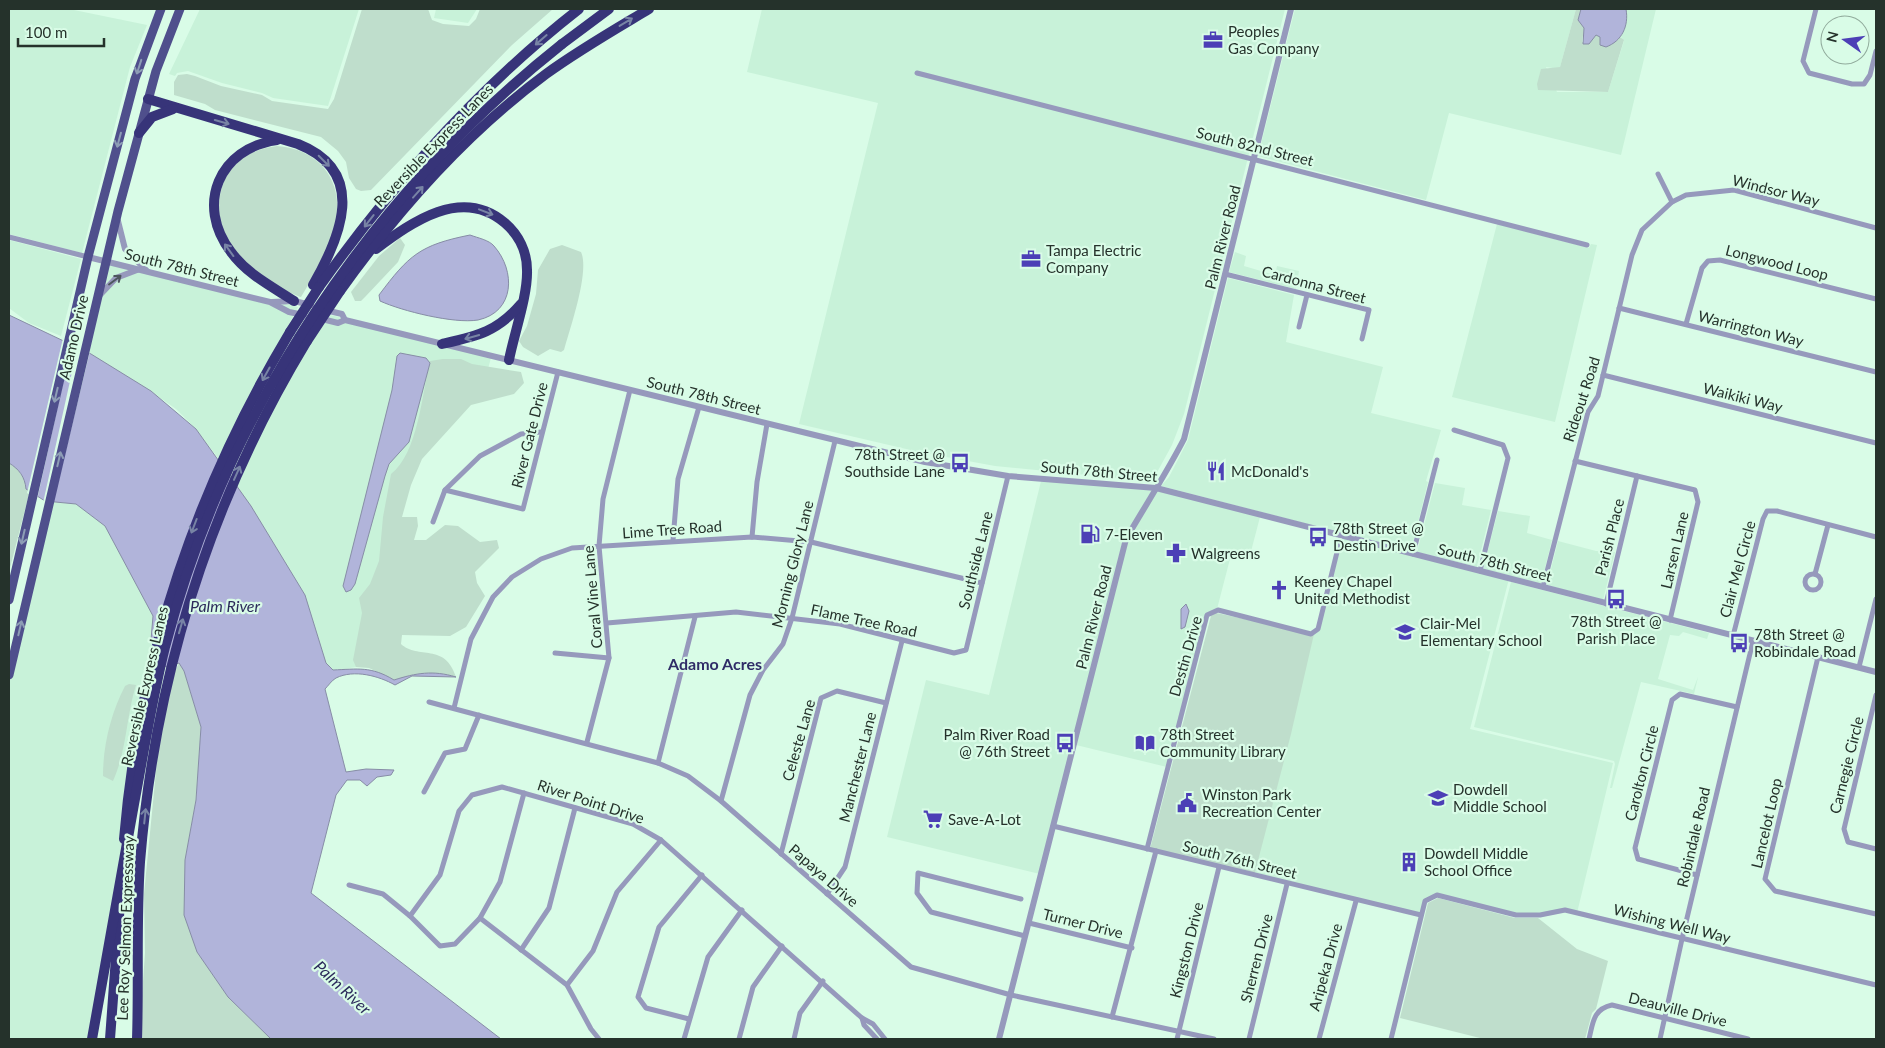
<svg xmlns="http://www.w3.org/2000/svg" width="1885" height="1048" viewBox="0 0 1885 1048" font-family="Lato,sans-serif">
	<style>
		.built { fill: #c8f2d9 }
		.green { fill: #bfdecc }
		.water { fill: #b1b4da; stroke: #878da6 }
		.pier { fill: #d9fce7 }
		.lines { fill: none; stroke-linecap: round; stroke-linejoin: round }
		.minor { stroke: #9699bc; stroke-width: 5 }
		.tertiary { stroke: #9699bc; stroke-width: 6 }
		.primary { stroke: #4f4f8c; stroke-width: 9 }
		.motorway { stroke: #373479; stroke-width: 10 }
		.motorway-bridge { stroke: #373479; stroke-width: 10 }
		.oneway { stroke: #7884a5 }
		.oneway2 { stroke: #8d9db5 }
		.oneway3 { stroke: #4d565e }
		.labels { text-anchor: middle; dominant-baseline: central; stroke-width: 4.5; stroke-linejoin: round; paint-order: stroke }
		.poi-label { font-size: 15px; fill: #25322b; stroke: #d9fce7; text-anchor: start }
		.street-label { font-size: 15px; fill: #25322b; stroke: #d9fce7 }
		.water-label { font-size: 16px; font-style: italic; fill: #2c2b5b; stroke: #d9fce7 }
		.neighbourhood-label { font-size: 16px; font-weight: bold; fill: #2f2c67; stroke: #d9fce7 }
	</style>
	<rect width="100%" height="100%" fill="#d9fce7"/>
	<!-- built -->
	<g class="built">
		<path d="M9,9H69L147,25L130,67L82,253L9,234Z"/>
		<path d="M200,9H359L328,106L273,98L262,93L222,83L188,71L177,73L175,76L169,74Z"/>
		<path d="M436,9H477L468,23L434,18Z"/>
		<path d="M762,9H1285L1184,414L1172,445L1155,476L1147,481L995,466L919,452L799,424L878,103L747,72Z"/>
		<path d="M1295,9H1576L1560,67L1559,69L1546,67L1557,92H1608L1624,41L1621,37L1626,9H1656L1621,155L1449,113L1426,200L1258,156Z"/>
		<path d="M1497,224L1589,248L1591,244L1597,245L1555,422L1452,397Z"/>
		<path d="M9,240L81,259L61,336L29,323L9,308Z"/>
		<path d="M1235,252L1246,256L1244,266L1275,275L1277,266L1299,271L1296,289L1229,272Z"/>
		<path d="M103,261L298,307L218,458L196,429L176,409L150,391L85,351Z"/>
		<path d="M1228,278L1294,295L1286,342L1383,367L1371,413L1441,430L1426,481L1428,482L1411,551L1161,486L1169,477L1188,440Z"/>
		<path d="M322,313L492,354L485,380L437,410L401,487L387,605L356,667L333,671L326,663L305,595L235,484Z"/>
		<path d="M1042,477L1152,490L1123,540L1040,874L887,837L926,680L989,695Z"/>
		<path d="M1435,483L1465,488L1462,505L1491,510L1477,567L1417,552Z"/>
		<path d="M1156,490L1260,517L1249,559L1231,555L1217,609L1206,614L1167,767L1076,745L1127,540Z"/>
		<path d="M51,502L76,504L105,526L153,616L151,640L154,649L95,1039H9V677Z"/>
		<path d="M1498,511L1530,516L1527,533L1552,540L1541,584L1483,569Z"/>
		<path d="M1341,536L1509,579L1470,729L1613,763L1577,913L1565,910L1516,915L1437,895L1425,901L1421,915L1254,875L1311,634L1318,629Z"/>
		<path d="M1558,541L1596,551L1615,552L1603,600L1547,585Z"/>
		<path d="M1511,582L1709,633L1707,639L1683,632L1679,636L1670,635L1658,679L1693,690L1698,677L1694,694L1641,682L1612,788H1610L1615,764L1614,761L1474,727Z"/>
	</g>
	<!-- green -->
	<g class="green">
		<path d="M362,9H428L432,20L443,24L469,26L476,19L480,9H553L512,45L371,190L361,191L356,189L349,178L346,162L338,151L321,137L215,110L205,104L174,95V82L178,75L187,74L195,76L221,86L262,95L272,101L328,109L334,99Z"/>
		<path d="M1576,9H1581L1578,20L1584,28L1582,42L1592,40L1596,35L1600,37V45L1620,37L1624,40L1608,92L1538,90L1537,84L1541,69L1560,67Z"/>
		<path d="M277,146C295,147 312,154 324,168C356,208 322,261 301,297C288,293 251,271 241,261C234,253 225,238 221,229C218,223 220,215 219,210C218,174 241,150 277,146Z"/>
		<path d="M400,238L405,245L398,262L365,297L361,301H355L351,292L379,256Z"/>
		<path d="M562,245L581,252C590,271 570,328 564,350L561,352L550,349L538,356L523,347L519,341L527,326L536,294L538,270L550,249Z"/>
		<path d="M443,359H461L472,364L521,372L524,383L514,394L471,405L422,459L411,485L402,517H417L418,526L414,540H426L445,525L458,526L480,542L497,540L499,548L475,572L477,583L485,596L466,627L450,636L402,635L401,644C418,660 445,642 456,677C434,670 415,673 394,680L369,668L356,667L353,660L362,613L359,598L370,584L379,561L383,517L391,474C418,453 422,394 430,361Z"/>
		<path d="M9,463L16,467L25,481L29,494L9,572Z"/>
		<path d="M1212,612L1314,634L1291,734L1254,876L1150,849Z"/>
		<path d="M179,663L184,671L201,727L196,800L185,860L197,952L228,997L271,1039H139L145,953L144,894L158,751L173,675Z"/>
		<path d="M129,684L136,685C126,717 127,750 113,781L103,776C103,745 111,713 125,686Z"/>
		<path d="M1438,898L1515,918H1538L1577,949L1608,961L1596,1009L1592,1013L1585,1039H1484L1400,1018L1428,903Z"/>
	</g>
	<!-- water -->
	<g class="water">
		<path d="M1581,9H1626C1629,26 1622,41 1606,47L1600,45V37L1596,35L1589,44H1583L1584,28L1578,20Z"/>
		<path d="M470,235C478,238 489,240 494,246C516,271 515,312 478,320C454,324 402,311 380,301L379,295C409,255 420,245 470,235Z"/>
		<path d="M9,315L91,354L151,391L196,429L251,506L305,595L326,663L333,670C358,669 371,666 394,680C416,673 433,670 456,677L412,676L395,685C379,676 354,669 336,678C332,680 328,686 325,689L346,772L366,769L394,770L391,775L377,777L367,786L360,780H347L336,795L311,893L501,1039H271L228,997L197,952L184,915L185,860L196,800L201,727L184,671L179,663L166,667L157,655L151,640L153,616L105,526L76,504L45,501L26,489C25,477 19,469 9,463Z"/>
		<path d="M400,353L426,358L430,363L409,442L389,464L385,476L355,584L351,590L346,592L343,586L392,390L397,356Z"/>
		<path d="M1186,604L1189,611L1185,627L1181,629V609Z"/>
	</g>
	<!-- pier -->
	<g class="pier">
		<path d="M63,338L72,343L37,500L27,493Z"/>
		<path d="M78,345L90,351L53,504L44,503H43Z"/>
	</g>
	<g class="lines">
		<!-- minor -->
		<g class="minor">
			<path d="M1816,9L1803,61L1809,73L1852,84H1864L1870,75L1876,51"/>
			<path d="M917,73L1587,245"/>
			<path d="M1658,174L1672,202"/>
			<path d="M9,237L88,257"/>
			<path d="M1225,274L1369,310L1362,339"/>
			<path d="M1619,308L1876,372"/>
			<path d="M1686,324L1702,268L1708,261L1720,260L1876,299"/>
			<path d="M1299,327L1307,295"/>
			<path d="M1603,375L1876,443"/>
			<path d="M1454,430L1503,445L1508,458L1480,571"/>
			<path d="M1575,461L1695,490L1698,502L1670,620"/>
			<path d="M445,490L523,509L558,372"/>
			<path d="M433,522L445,490L480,456L521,434L541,432"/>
			<path d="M752,537L757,482L767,424"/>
			<path d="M673,540L678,479L699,407"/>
			<path d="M1413,554L1437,460"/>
			<circle cx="1813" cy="582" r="8"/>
			<path d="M1815,574L1828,525"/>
			<path d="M1543,587L1588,412L1598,396L1632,255L1642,230L1672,202L1686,195L1734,190L1876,228"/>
			<path d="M1606,604L1637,476"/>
			<path d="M607,623L736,612L840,624L954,653L966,650L1008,476"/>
			<path d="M1733,636L1763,519L1767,511H1777L1876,537"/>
			<path d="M555,653L609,658"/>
			<path d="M1818,657L1765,879L1775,891L1876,914"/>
			<path d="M1859,667L1876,599"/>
			<path d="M1876,695L1844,829L1848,842L1876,849"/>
			<path d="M429,702L658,763L688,776L721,801L911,967L1011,995L1214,1039"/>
			<path d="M454,708L471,639L493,597L512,577L541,559L572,548L752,537L811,542L982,583"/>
			<path d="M587,742L609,658L599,546L603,499L630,390"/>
			<path d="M658,763L695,617"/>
			<path d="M424,792L445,753L465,749L479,715"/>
			<path d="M721,801L750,695L763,670L783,644L792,618L835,441"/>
			<path d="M1053,826L1421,915"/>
			<path d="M1147,849L1207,615L1218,610L1311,634L1318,629L1341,536"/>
			<path d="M781,854L821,698L837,691L886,703"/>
			<path d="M1697,875L1638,859L1635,848L1672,700L1680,694L1737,707"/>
			<path d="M349,885L383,894L410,916L440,946L455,944L480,918L500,882L524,793"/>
			<path d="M827,894L845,867L902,641"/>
			<path d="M1021,899L918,873L917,893L931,912L1025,936"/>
			<path d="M410,916L440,875L459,811L472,795L502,787L633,824L661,840L862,1018L873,1024L885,1039"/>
			<path d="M480,918L567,985L591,1029L599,1039"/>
			<path d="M1029,923L1132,948"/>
			<path d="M521,950L549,908L575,808"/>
			<path d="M567,985L593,951L617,892L661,840"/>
			<path d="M1112,1017L1156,851"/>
			<path d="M862,1018L864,1025L877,1039"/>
			<path d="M689,1019L646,1008L638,997L659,927L702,875"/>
			<path d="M684,1039L708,957L742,910"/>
			<path d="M739,1039L753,987L782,946"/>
			<path d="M794,1039L800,1013L823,981"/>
			<path d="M1177,1039L1219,867"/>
			<path d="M1249,1039L1287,884"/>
			<path d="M1319,1039L1356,901"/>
			<path d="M1391,1039L1425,901L1437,895L1516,915H1540L1565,910L1876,985"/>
			<path d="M1589,1039C1593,1023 1593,1009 1612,1005L1748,1039"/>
			<path d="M1660,1039L1682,939L1753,641"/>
		</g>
		<!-- tertiary -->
		<g class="tertiary">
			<path d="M118,221L125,249L147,271"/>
			<path d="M88,257L270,302L289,312L304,315"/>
			<path d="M99,296L116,278L137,270"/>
			<path d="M272,302L294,301L311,305"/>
			<path d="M325,310L342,314L345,320"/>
			<path d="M318,318L338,323L345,320L925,462L1008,476L1156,488L1876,672"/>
			<path d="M999,1039L1126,539C1145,506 1166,474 1184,439L1291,9"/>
		</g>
		<!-- primary -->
		<g class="primary">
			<path d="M9,600L88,257L135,79L161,9"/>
			<path d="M9,675L118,211L156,71L180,9"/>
		</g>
		<!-- motorway -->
		<g class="motorway">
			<path d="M562,44L609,9"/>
			<path d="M148,99L298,144C369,172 340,238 313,285"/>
			<path d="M139,133L152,117L173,109"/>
			<path d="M277,140C219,148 195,205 231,252C247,274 271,286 294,301"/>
			<path d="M376,249C412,222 462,186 505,223C519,235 527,252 527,270C528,295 514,334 509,360"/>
			<path d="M319,287C392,185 479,87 579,9"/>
			<path d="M340,291C398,210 465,134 546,74C579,50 614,30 649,9"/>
			<path d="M442,344C477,336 497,332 521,304"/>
			<path d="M124,839C139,658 197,487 290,332"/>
			<path d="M110,1039L120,903"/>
			<path d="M137,1039C139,980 136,921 140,862C155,676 210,501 307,341"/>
		</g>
		<!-- motorway-bridge -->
		<g class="motorway-bridge">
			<path d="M290,332L319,287"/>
			<path d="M307,341L340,291"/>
			<path d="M92,1039C106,961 120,882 134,804C144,751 152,699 165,647C228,408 368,198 562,44"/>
		</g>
	</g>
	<!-- one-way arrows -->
	<defs><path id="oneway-shaft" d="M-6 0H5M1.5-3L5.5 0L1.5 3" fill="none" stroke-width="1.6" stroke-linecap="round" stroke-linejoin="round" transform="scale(1.25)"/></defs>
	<g class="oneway">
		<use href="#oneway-shaft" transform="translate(626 22) rotate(-31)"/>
		<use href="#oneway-shaft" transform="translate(541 40) rotate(139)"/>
		<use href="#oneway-shaft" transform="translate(222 122) rotate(16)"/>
		<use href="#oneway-shaft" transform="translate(324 161) rotate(45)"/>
		<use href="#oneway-shaft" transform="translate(418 192) rotate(-48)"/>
		<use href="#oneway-shaft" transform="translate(486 212) rotate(21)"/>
		<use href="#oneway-shaft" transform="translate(369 221) rotate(128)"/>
		<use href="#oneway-shaft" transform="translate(229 250) rotate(-126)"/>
		<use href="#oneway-shaft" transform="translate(472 337) rotate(164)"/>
		<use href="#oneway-shaft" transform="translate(266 374) rotate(119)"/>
		<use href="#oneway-shaft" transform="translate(237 473) rotate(-66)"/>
		<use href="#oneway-shaft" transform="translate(194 526) rotate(111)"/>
		<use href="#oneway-shaft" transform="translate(181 626) rotate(-74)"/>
		<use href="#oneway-shaft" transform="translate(145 816) rotate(-84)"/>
	</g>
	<g class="oneway2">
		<use href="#oneway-shaft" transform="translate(139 67) rotate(108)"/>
		<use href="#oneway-shaft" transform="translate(119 140) rotate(105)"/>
		<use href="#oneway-shaft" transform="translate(56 395) rotate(103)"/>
		<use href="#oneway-shaft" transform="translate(59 459) rotate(-77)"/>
		<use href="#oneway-shaft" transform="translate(23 537) rotate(103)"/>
		<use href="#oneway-shaft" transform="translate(20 628) rotate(-77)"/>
	</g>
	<use class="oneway3" href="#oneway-shaft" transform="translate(115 280) rotate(-37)"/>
	<!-- icons -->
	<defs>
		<symbol id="office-bare" viewBox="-9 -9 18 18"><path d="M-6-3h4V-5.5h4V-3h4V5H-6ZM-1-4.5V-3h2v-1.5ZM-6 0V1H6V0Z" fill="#4c3fb6" stroke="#d9fce7" stroke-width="2.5" paint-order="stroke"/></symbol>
		<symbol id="bus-bare" viewBox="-9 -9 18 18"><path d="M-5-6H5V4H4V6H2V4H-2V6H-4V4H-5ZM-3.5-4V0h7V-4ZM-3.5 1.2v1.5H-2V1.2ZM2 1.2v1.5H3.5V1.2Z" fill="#4c3fb6" stroke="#d9fce7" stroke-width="2.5" paint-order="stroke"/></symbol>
		<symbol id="restaurant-bare" viewBox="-9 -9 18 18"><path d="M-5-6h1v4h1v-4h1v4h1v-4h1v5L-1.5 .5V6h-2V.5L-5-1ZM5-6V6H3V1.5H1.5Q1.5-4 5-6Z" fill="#4c3fb6" stroke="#d9fce7" stroke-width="2.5" paint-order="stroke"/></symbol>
		<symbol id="fuel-bare" viewBox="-9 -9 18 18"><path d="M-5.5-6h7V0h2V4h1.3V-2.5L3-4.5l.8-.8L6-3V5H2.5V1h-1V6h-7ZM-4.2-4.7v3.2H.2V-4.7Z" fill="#4c3fb6" stroke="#d9fce7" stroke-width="2.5" paint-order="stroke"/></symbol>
		<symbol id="pharmacy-bare" viewBox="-9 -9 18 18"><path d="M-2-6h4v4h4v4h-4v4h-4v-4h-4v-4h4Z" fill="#4c3fb6" stroke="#d9fce7" stroke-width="2.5" paint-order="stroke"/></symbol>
		<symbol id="church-bare" viewBox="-9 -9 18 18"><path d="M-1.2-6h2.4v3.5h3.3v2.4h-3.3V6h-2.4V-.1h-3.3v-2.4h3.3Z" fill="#4c3fb6" stroke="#d9fce7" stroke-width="2.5" paint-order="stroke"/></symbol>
		<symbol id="school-bare" viewBox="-9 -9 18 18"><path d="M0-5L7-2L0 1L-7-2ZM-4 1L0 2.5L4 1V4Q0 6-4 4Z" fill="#4c3fb6" stroke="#d9fce7" stroke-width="2.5" paint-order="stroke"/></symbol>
		<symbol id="library-bare" viewBox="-9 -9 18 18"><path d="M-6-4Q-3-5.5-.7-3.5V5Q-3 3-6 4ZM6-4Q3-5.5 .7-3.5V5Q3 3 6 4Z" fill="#4c3fb6" stroke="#d9fce7" stroke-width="2.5" paint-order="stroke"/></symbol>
		<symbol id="civic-bare" viewBox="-9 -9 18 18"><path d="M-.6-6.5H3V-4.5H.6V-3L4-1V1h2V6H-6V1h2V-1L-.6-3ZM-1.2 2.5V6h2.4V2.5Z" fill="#4c3fb6" stroke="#d9fce7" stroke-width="2.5" paint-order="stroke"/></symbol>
		<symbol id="supermarket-bare" viewBox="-9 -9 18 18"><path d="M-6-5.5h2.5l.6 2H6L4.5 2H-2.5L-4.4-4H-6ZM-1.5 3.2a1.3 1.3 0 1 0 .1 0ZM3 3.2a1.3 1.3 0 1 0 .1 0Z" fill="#4c3fb6" stroke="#d9fce7" stroke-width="2.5" paint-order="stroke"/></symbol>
		<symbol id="building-bare" viewBox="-9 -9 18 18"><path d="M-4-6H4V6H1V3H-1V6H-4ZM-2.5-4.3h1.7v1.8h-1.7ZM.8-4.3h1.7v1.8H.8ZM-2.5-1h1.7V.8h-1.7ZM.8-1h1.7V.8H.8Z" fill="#4c3fb6" stroke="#d9fce7" stroke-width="2.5" paint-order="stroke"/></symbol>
	</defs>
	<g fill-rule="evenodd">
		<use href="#office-bare" x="1199" y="26" width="28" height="28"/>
		<use href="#office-bare" x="1017" y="245" width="28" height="28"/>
		<use href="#bus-bare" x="946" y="449" width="28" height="28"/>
		<use href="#restaurant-bare" x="1202" y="457" width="28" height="28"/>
		<use href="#fuel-bare" x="1076" y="520" width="28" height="28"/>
		<use href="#bus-bare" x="1304" y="523" width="28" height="28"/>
		<use href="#pharmacy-bare" x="1162" y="539" width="28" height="28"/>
		<use href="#church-bare" x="1265" y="576" width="28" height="28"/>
		<use href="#bus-bare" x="1602" y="585" width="28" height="28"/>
		<use href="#school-bare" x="1391" y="618" width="28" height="28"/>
		<use href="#bus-bare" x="1725" y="629" width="28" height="28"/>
		<use href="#bus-bare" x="1051" y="729" width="28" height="28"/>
		<use href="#library-bare" x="1131" y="729" width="28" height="28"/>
		<use href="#school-bare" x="1424" y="784" width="28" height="28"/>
		<use href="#civic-bare" x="1173" y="789" width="28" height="28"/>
		<use href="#supermarket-bare" x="919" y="805" width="28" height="28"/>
		<use href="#building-bare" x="1395" y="848" width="28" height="28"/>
	</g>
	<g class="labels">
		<!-- poi labels -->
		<g class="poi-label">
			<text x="1228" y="31">Peoples<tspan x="1228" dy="17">Gas Company</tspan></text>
			<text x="1046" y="250">Tampa Electric<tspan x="1046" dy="17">Company</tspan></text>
			<text x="945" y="454" text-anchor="end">78th Street @<tspan x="945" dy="17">Southside Lane</tspan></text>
			<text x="1231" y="471">McDonald's</text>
			<text x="1333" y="528">78th Street @<tspan x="1333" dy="17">Destin Drive</tspan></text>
			<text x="1105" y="534">7-Eleven</text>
			<text x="1191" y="553">Walgreens</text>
			<text x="1294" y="581">Keeney Chapel<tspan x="1294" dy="17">United Methodist</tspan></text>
			<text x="1616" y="621" text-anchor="middle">78th Street @<tspan x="1616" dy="17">Parish Place</tspan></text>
			<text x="1420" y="623">Clair-Mel<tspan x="1420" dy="17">Elementary School</tspan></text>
			<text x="1754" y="634">78th Street @<tspan x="1754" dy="17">Robindale Road</tspan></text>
			<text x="1050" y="734" text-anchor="end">Palm River Road<tspan x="1050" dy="17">@ 76th Street</tspan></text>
			<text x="1160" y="734">78th Street<tspan x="1160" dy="17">Community Library</tspan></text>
			<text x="1453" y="789">Dowdell<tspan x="1453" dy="17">Middle School</tspan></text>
			<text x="1202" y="794">Winston Park<tspan x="1202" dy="17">Recreation Center</tspan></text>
			<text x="948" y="819">Save-A-Lot</text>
			<text x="1424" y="853">Dowdell Middle<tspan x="1424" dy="17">School Office</tspan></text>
		</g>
		<!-- street labels -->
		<g class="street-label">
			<text transform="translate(433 145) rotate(-46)">Reversible Express Lanes</text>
			<text transform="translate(1255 146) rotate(14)">South 82nd Street</text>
			<text transform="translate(1776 190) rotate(14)">Windsor Way</text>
			<text transform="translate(1222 237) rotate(-76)">Palm River Road</text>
			<text transform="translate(1777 262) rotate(14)">Longwood Loop</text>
			<text transform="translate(182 267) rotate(14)">South 78th Street</text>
			<text transform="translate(1314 284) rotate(15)">Cardonna Street</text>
			<text transform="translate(1751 328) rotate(14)">Warrington Way</text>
			<text transform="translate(73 337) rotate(-77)">Adamo Drive</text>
			<text transform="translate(704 395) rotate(14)">South 78th Street</text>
			<text transform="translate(1743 397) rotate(14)">Waikiki Way</text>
			<text transform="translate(1581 399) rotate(-72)">Rideout Road</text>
			<text transform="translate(529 435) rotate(-76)">River Gate Drive</text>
			<text transform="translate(1099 471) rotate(5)">South 78th Street</text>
			<text transform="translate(672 529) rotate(-4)">Lime Tree Road</text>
			<text transform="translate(1609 537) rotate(-76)">Parish Place</text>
			<text transform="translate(1674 550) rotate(-77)">Larsen Lane</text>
			<text transform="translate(975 560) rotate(-76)">Southside Lane</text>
			<text transform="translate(1495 562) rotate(14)">South 78th Street</text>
			<text transform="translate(792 564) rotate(-76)">Morning Glory Lane</text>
			<text transform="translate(1737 569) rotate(-75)">Clair Mel Circle</text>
			<text transform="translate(592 597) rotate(-95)">Coral Vine Lane</text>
			<text transform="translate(1093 617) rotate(-76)">Palm River Road</text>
			<text transform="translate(864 620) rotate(12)">Flame Tree Road</text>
			<text transform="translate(1185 656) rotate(-74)">Destin Drive</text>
			<text transform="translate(144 686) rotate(-77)">Reversible Express Lanes</text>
			<text transform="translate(798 740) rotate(-74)">Celeste Lane</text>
			<text transform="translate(1846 765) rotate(-76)">Carnegie Circle</text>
			<text transform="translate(857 767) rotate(-76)">Manchester Lane</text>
			<text transform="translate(1641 773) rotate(-76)">Carolton Circle</text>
			<text transform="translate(591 801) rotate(18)">River Point Drive</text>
			<text transform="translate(1766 823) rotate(-77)">Lancelot Loop</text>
			<text transform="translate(1693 837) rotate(-77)">Robindale Road</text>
			<text transform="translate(1240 859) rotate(14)">South 76th Street</text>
			<text transform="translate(824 875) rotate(41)">Papaya Drive</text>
			<text transform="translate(1083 923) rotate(14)">Turner Drive</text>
			<text transform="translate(1672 923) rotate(14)">Wishing Well Way</text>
			<text transform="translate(125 928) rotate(-88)">Lee Roy Selmon Expressway</text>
			<text transform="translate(1186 950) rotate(-76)">Kingston Drive</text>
			<text transform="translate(1256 958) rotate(-76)">Sherren Drive</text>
			<text transform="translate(1325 967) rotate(-75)">Aripeka Drive</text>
			<text transform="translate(1678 1009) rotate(14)">Deauville Drive</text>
		</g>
		<!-- water labels -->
		<g class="water-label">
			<text x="225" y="605">Palm River</text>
			<text transform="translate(343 987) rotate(43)">Palm River</text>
		</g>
		<!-- neighbourhood labels -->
		<g class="neighbourhood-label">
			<text x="715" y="663">Adamo Acres</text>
		</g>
	</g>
	<!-- border -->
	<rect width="1885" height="1048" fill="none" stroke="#25322b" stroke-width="20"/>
	<!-- north arrow -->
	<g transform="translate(1845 40) rotate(284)"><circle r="24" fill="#d9fce7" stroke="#91ab9c"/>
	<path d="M0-4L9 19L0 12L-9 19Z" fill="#4c3fb6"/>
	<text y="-8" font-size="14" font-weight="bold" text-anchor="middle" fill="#25322b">N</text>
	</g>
	<!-- scale -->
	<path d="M18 38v8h86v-8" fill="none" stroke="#25322b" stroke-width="2.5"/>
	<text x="25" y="38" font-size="15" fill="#25322b" stroke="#d9fce7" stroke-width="4" paint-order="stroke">100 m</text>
</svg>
